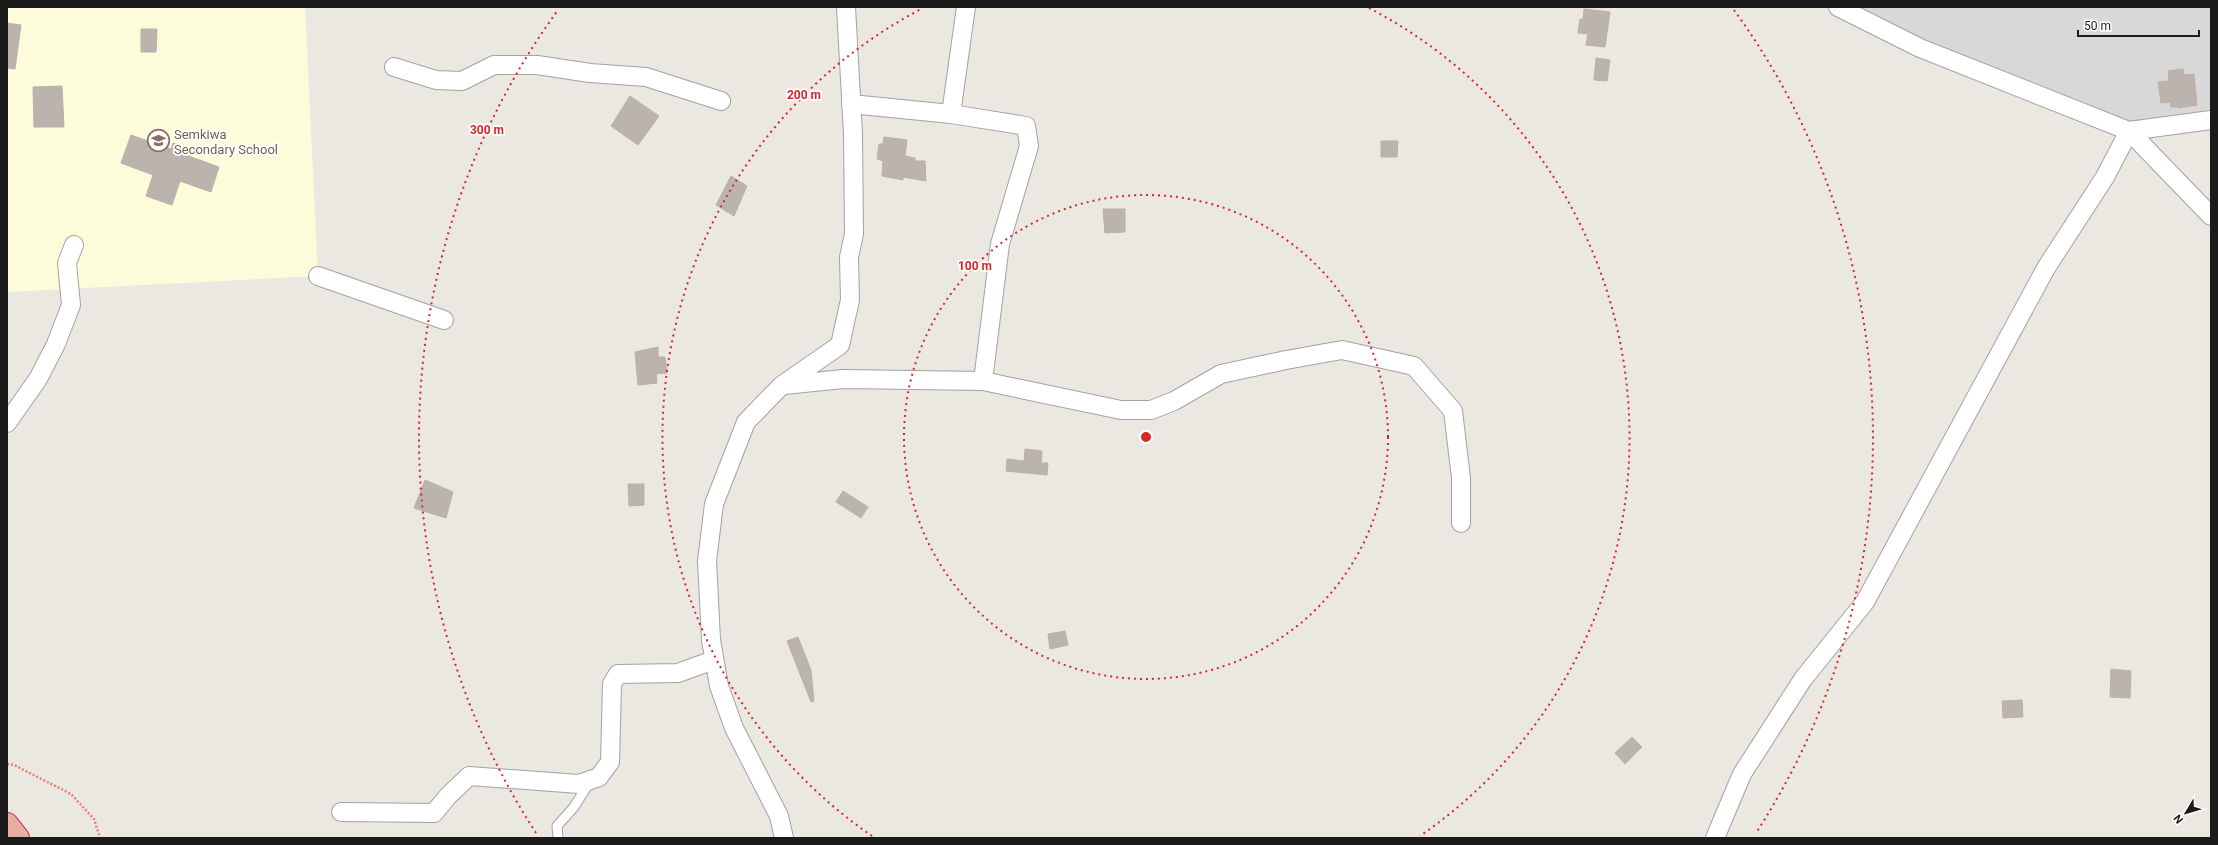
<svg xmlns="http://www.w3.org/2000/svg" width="2218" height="845" viewBox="0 0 2218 845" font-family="Roboto,sans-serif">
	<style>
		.residential { fill: #d9d8d8 }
		.education { fill: #fcfcda }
		.building { fill: #bbb4ae; stroke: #bcafa5 }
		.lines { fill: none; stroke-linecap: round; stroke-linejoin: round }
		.service-casing { stroke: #a2a2a2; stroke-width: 11 }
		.minor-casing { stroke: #a2a2a2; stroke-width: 20 }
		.trunk-casing { stroke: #c63164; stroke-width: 24 }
		.path { stroke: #ed7d70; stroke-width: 2.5; stroke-dasharray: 2 2; stroke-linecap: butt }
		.service { stroke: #fff; stroke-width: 9 }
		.minor { stroke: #fff; stroke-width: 18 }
		.trunk { stroke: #e8ae9d; stroke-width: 22 }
		.ring { fill: none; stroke: #d62828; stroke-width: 2; stroke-dasharray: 2 4 }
		.labels { text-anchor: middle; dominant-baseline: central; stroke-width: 3.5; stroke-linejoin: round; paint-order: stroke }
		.education-label { font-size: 13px; fill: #785e54; stroke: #fff; text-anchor: start }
		.centre { fill: #d62828; stroke: #fff; stroke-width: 2 }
		.ring-label { font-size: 12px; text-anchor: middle; font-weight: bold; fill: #d62828; stroke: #fff; stroke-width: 3.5; stroke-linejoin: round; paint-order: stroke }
	</style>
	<rect width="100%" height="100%" fill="#ebe8e1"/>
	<!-- residential -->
	<path class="residential" d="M1851,7H2211V115L2131,125L1923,42Z"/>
	<!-- education -->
	<path class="education" d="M7,7H305L318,276L7,292Z"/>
	<!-- building -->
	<g class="building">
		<path d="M1584,9L1610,12L1605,47L1586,45L1588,34L1578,33L1580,19H1583Z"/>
		<path d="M7,23L21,25L15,69L7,68Z"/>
		<path d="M141,29H157L156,52H141Z"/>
		<path d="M1596,58L1610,60L1607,81L1594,80Z"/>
		<path d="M2183,69L2184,75L2194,74L2197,105L2178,108V107H2171L2170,102L2161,103L2158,82L2169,81L2168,71Z"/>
		<path d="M62,86L64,127H34L33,87Z"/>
		<path d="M630,96L659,116L638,145L611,126Z"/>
		<path d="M131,135L171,149L173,143L186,148L183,154L219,167L211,192L180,181L172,205L146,196L153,175L121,163Z"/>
		<path d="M884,137L907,140L905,156L915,158V161H925L926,181L903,177V180L882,176L883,161L877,159L879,144H883Z"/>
		<path d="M1381,141H1398L1397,157H1381Z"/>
		<path d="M731,176L747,186L734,216L716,205Z"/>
		<path d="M1103,209H1125V232L1105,233Z"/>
		<path d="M658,347V357H665L667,373L656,374L657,383L638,385L635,352Z"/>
		<path d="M1025,449L1042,451L1041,463H1048L1047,475L1006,471L1007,459L1024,461Z"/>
		<path d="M425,480L453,492L446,518L414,508Z"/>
		<path d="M628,484H644V505L629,506Z"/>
		<path d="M843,491L868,507L861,518L836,502Z"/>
		<path d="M1065,631L1068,645L1050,649L1048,634Z"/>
		<path d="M798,637L811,670L814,701L811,702L787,641Z"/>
		<path d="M2111,669L2131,671L2130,698L2110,697Z"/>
		<path d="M2022,700L2023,717L2003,718L2002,701Z"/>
		<path d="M1632,737L1642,747L1625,764L1615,753Z"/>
	</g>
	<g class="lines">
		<defs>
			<path id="service" d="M558,838L557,826L574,807L589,783"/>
			<g id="minor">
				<path d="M1838,7L1920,48L2129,131L2211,216"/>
				<path d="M394,67L436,80L462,81L494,65H537L590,73L646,77L721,101"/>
				<path d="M851,104L951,114"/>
				<path d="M318,276L444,320"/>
				<path d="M983,381L1121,410H1151L1174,401L1221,374L1286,360L1342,350L1414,366L1453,411L1461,478V523"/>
				<path d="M784,385L843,379L983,381L1000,244L1029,146L1026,126L951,114L966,7"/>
				<path d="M7,423L38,379L56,344L71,305L67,263L74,245"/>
				<path d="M341,812L434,813L448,796L469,776L579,784L599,777L610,762L612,684L618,674L678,673L714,660"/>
				<path d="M784,838L779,816L734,728L719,686L711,640L707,561L714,504L746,422L781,386L840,345L850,300L849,257L854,234L853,134L846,7"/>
				<path d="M1715,838L1742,774L1803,679L1865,602L2046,268L2105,177L2129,131L2211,120"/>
			</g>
			<path id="trunk" d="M7,824L18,838"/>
		</defs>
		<!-- service casing -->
		<use href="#service" class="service-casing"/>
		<!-- minor casing -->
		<use href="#minor" class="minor-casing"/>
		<!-- trunk casing -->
		<use href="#trunk" class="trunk-casing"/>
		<!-- path -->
		<path class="path" d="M7,764L14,765L71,794L94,819L100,838"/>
		<!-- service -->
		<use href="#service" class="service"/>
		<!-- minor -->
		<use href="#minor" class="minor"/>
		<!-- trunk -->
		<use href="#trunk" class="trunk"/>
	</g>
	<!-- distance rings -->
	<g class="ring">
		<circle cx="1146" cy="437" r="242"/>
		<path d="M872 836A484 484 0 0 1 923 8M1369 8A484 484 0 0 1 1420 836"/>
		<path d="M536 833A727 727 0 0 1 558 10M1734 10A727 727 0 0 1 1756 833"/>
	</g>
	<!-- icons -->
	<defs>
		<symbol id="school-ring" viewBox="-11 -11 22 22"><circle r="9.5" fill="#fff" stroke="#8d6e63" stroke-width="1.5"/><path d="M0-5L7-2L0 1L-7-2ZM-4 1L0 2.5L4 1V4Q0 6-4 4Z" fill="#8d6e63"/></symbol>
	</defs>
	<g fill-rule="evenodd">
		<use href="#school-ring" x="146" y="128" width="25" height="25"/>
	</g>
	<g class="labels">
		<!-- education labels -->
		<g class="education-label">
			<text x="174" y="134">Semkiwa<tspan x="174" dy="15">Secondary School</tspan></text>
		</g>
	</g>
	<circle cx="1146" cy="437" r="6" class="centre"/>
	<g class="ring-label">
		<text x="804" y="99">200 m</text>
		<text x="487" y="134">300 m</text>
		<text x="975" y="270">100 m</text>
	</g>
	<!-- border -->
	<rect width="2218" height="845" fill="none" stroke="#1b1b1b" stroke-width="16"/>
	<!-- north arrow -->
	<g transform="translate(2186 813) rotate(232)" stroke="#ffffff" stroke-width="3" paint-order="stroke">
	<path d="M0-3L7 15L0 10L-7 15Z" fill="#1b1b1b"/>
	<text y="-6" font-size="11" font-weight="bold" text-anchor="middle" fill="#1b1b1b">N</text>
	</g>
	<!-- scale -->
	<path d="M2078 30v6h121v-6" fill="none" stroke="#1b1b1b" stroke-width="2"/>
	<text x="2084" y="30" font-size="12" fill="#1b1b1b" stroke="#ffffff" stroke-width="3" paint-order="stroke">50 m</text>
</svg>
